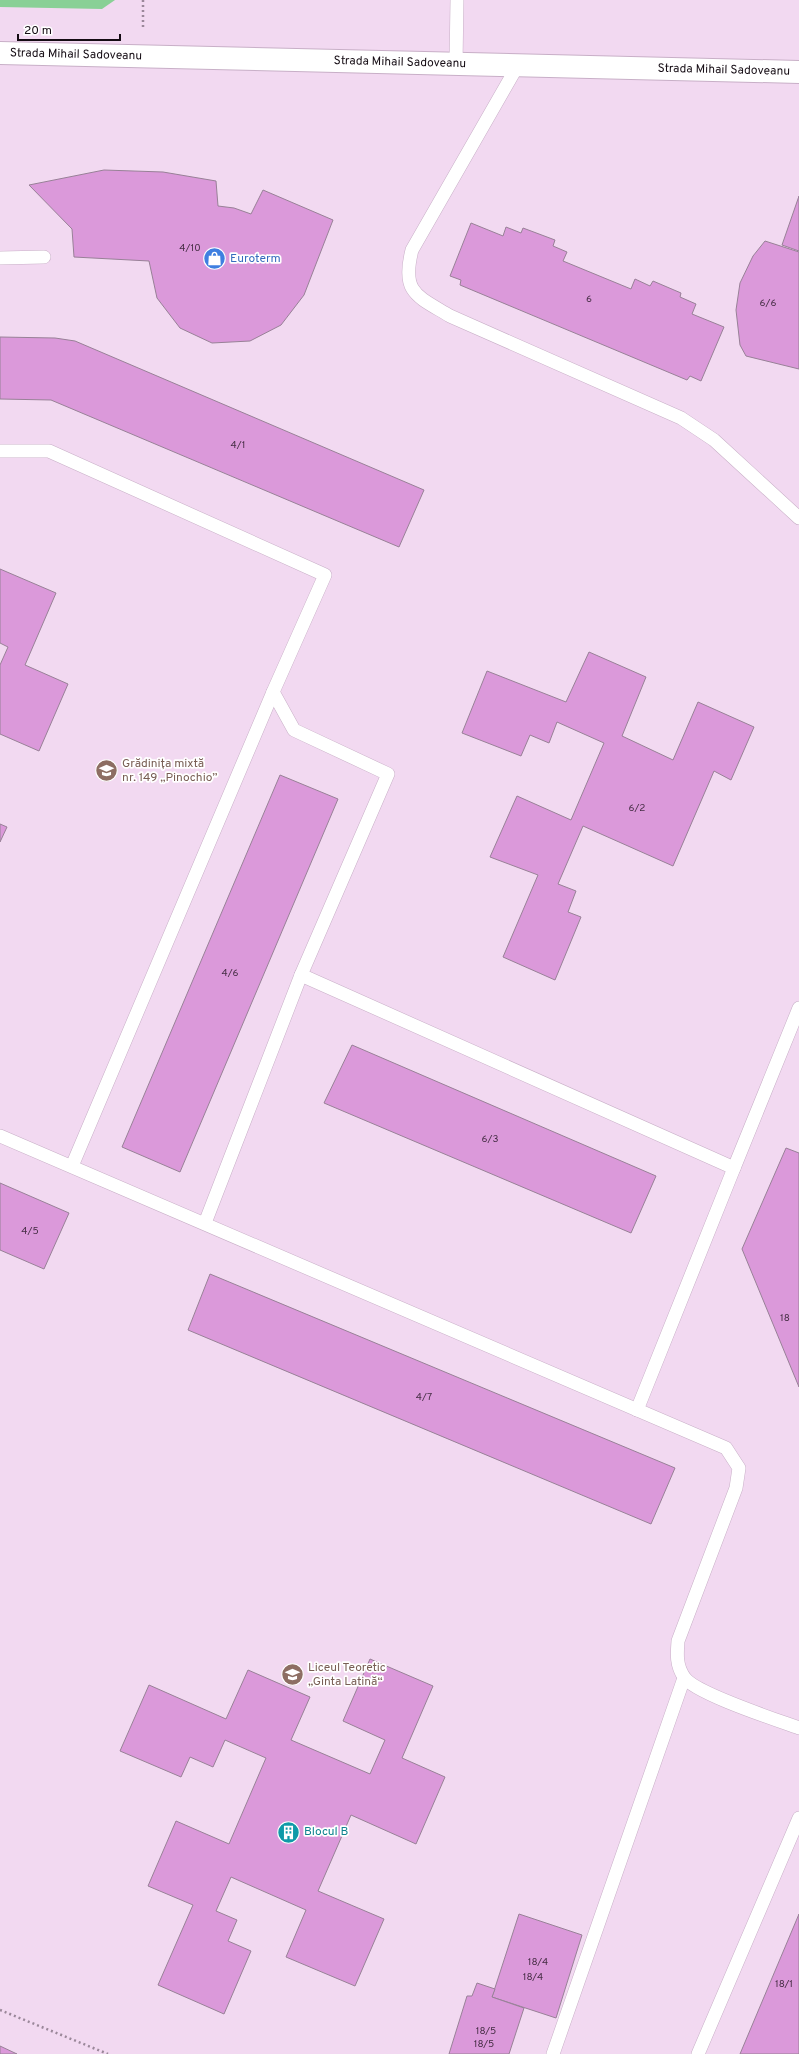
<svg xmlns="http://www.w3.org/2000/svg" width="799" height="2054" viewBox="0 0 799 2054" font-family="Overpass,sans-serif">
	<style>
		.green { fill: #89d096 }
		.building { fill: #db99da; stroke: #988197 }
		.lines { fill: none; stroke-linecap: round; stroke-linejoin: round }
		.service-casing { stroke: #c8afc7; stroke-width: 14 }
		.secondary-casing { stroke: #c8afc7; stroke-width: 24 }
		.path { stroke: #9b889a; stroke-width: 2.5; stroke-dasharray: 2 3; stroke-linecap: butt }
		.service { stroke: #fff; stroke-width: 13 }
		.secondary { stroke: #fff; stroke-width: 22 }
		.labels { text-anchor: middle; dominant-baseline: central; stroke-width: 3.5; stroke-linejoin: round; paint-order: stroke }
		.number-label { font-size: 10px; fill: #462e45 }
		.street-label { font-size: 12px; fill: #140b13; stroke: #fff }
		.shop-label { font-size: 12px; fill: #366cbe; stroke: #fff; text-anchor: start }
		.education-label { font-size: 12px; fill: #785e54; stroke: #fff; text-anchor: start }
		.culture-label { font-size: 12px; fill: #0d838f; stroke: #fff; text-anchor: start }
	</style>
	<rect width="100%" height="100%" fill="#f2d9f1"/>
	<!-- green -->
	<path class="green" d="M0,0H115L102,9L0,7Z"/>
	<!-- building -->
	<g class="building">
		<path d="M104,170L163,172L216,181L218,206L234,208L251,214L263,190L333,220L304,295L281,325L250,341L212,343L180,328L157,298L149,261L74,257L72,229L29,185Z"/>
		<path d="M799,196V251L782,245Z"/>
		<path d="M471,223L503,236L506,227L521,233L523,228L555,240L553,246L567,252L563,261L631,289L635,279L650,286L653,281L681,293L680,297L696,304L692,314L724,327L701,381L690,376L687,380L460,285L461,280L450,276Z"/>
		<path d="M765,241L799,252V369L746,356L740,345L736,310L740,283L753,256Z"/>
		<path d="M0,337L55,338L75,341L424,490L399,547L51,400L0,399Z"/>
		<path d="M0,569L56,593L25,665L68,684L39,751L0,734V665L8,647L0,643Z"/>
		<path d="M589,652L646,677L622,736L673,760L698,702L754,727L731,780L714,771L673,866L583,826L558,884L576,891L568,912L581,917L555,980L503,957L538,875L490,857L517,796L571,820L604,743L557,722L549,743L530,735L521,756L462,733L487,671L566,702Z"/>
		<path d="M280,775L338,799L180,1172L122,1147Z"/>
		<path d="M0,824L7,827L0,842Z"/>
		<path d="M352,1045L656,1176L631,1233L324,1103Z"/>
		<path d="M786,1148L799,1153V1387L742,1249Z"/>
		<path d="M0,1183L69,1213L44,1269L0,1250Z"/>
		<path d="M210,1274L675,1468L651,1524L188,1330Z"/>
		<path d="M370,1659L433,1686L402,1758L445,1777L416,1844L351,1815L318,1891L384,1919L355,1986L286,1957L306,1910L231,1877L216,1911L237,1920L228,1941L251,1951L224,2014L158,1985L193,1905L148,1886L176,1821L229,1844L266,1758L225,1740L213,1767L190,1757L181,1777L120,1751L149,1685L226,1719L248,1670L310,1697L291,1740L370,1774L385,1740L343,1721Z"/>
		<path d="M519,1914L582,1935L556,2018L492,1997Z"/>
		<path d="M799,1914V2054H740Z"/>
		<path d="M477,1983L495,1989L492,1997L524,2008L509,2054H449L467,1996H472Z"/>
		<path d="M0,2046L17,2054H0Z"/>
	</g>
	<g class="lines">
		<defs>
			<g id="service">
				<path d="M456,64L457,0"/>
				<path d="M518,65L412,250C401,293 417,296 450,316L681,418L714,440L799,518"/>
				<path d="M0,258L44,257"/>
				<path d="M0,451H49L325,575L273,692L294,730L388,774L301,975L734,1168L637,1410"/>
				<path d="M0,1136L726,1448L739,1468L736,1488L678,1641C677,1654 676,1665 684,1677C694,1693 777,1720 799,1728"/>
				<path d="M72,1166L273,692"/>
				<path d="M734,1168L799,1008"/>
				<path d="M205,1223L301,975"/>
				<path d="M553,2054L684,1678"/>
				<path d="M698,2054L799,1818"/>
			</g>
			<g id="secondary">
				<path id="s1" d="M0,53L799,72"/>
			</g>
		</defs>
		<!-- service casing -->
		<use href="#service" class="service-casing"/>
		<!-- secondary casing -->
		<use href="#secondary" class="secondary-casing"/>
		<!-- path -->
		<g class="path">
			<path d="M143,0V27"/>
			<path d="M0,2010L108,2054"/>
		</g>
		<!-- service -->
		<use href="#service" class="service"/>
		<!-- secondary -->
		<use href="#secondary" class="secondary"/>
	</g>
	<!-- icons -->
	<defs>
		<symbol id="shop-disc" viewBox="-11 -11 22 22"><circle r="9.5" fill="#3f7fe0" stroke="#fff"/><path d="M-5-2.5h2.3a2.7 3.5 0 0 1 5.4 0H5L5.5 6h-11ZM-1.5-2.5h3a1.5 2.3 0 0 0-3 0Z" fill="#fff"/></symbol>
		<symbol id="school-disc" viewBox="-11 -11 22 22"><circle r="9.5" fill="#8d6e63" stroke="#fff"/><path d="M0-5L7-2L0 1L-7-2ZM-4 1L0 2.5L4 1V4Q0 6-4 4Z" fill="#fff"/></symbol>
		<symbol id="building-disc" viewBox="-11 -11 22 22"><circle r="9.5" fill="#0f9aa8" stroke="#fff"/><path d="M-4-6H4V6H1V3H-1V6H-4ZM-2.5-4.3h1.7v1.8h-1.7ZM.8-4.3h1.7v1.8H.8ZM-2.5-1h1.7V.8h-1.7ZM.8-1h1.7V.8H.8Z" fill="#fff"/></symbol>
	</defs>
	<g fill-rule="evenodd">
		<use href="#shop-disc" x="202" y="246" width="25" height="25"/>
		<use href="#school-disc" x="94" y="758" width="25" height="25"/>
		<use href="#school-disc" x="280" y="1662" width="25" height="25"/>
		<use href="#building-disc" x="276" y="1820" width="25" height="25"/>
	</g>
	<g class="labels">
		<!-- number labels -->
		<g class="number-label">
			<text x="190" y="248">4/10</text>
			<text x="589" y="299">6</text>
			<text x="768" y="303">6/6</text>
			<text x="238" y="445">4/1</text>
			<text x="637" y="808">6/2</text>
			<text x="230" y="973">4/6</text>
			<text x="490" y="1139">6/3</text>
			<text x="30" y="1231">4/5</text>
			<text x="785" y="1318">18</text>
			<text x="424" y="1397">4/7</text>
			<text x="538" y="1962">18/4</text>
			<text x="533" y="1977">18/4</text>
			<text x="784" y="1984">18/1</text>
			<text x="486" y="2031">18/5</text>
			<text x="484" y="2044">18/5</text>
		</g>
		<!-- street labels -->
		<g class="street-label">
			<text stroke="none"><textPath href="#s1" startOffset="76">Strada Mihail Sadoveanu</textPath></text>
			<text stroke="none"><textPath href="#s1" startOffset="400">Strada Mihail Sadoveanu</textPath></text>
			<text stroke="none"><textPath href="#s1" startOffset="724">Strada Mihail Sadoveanu</textPath></text>
		</g>
		<!-- shop labels -->
		<g class="shop-label">
			<text x="230" y="259">Euroterm</text>
		</g>
		<!-- education labels -->
		<g class="education-label">
			<text x="122" y="764">Grădinița mixtă<tspan x="122" dy="14">nr. 149 „Pinochio”</tspan></text>
			<text x="308" y="1668">Liceul Teoretic<tspan x="308" dy="14">„Ginta Latină“</tspan></text>
		</g>
		<!-- culture labels -->
		<g class="culture-label">
			<text x="304" y="1832">Blocul B</text>
		</g>
	</g>
	<!-- scale -->
	<path d="M18 34v6h102v-6" fill="none" stroke="#140b13" stroke-width="2"/>
	<text x="24" y="34" font-size="12" fill="#140b13" stroke="#ffffff" stroke-width="3" paint-order="stroke">20 m</text>
</svg>
